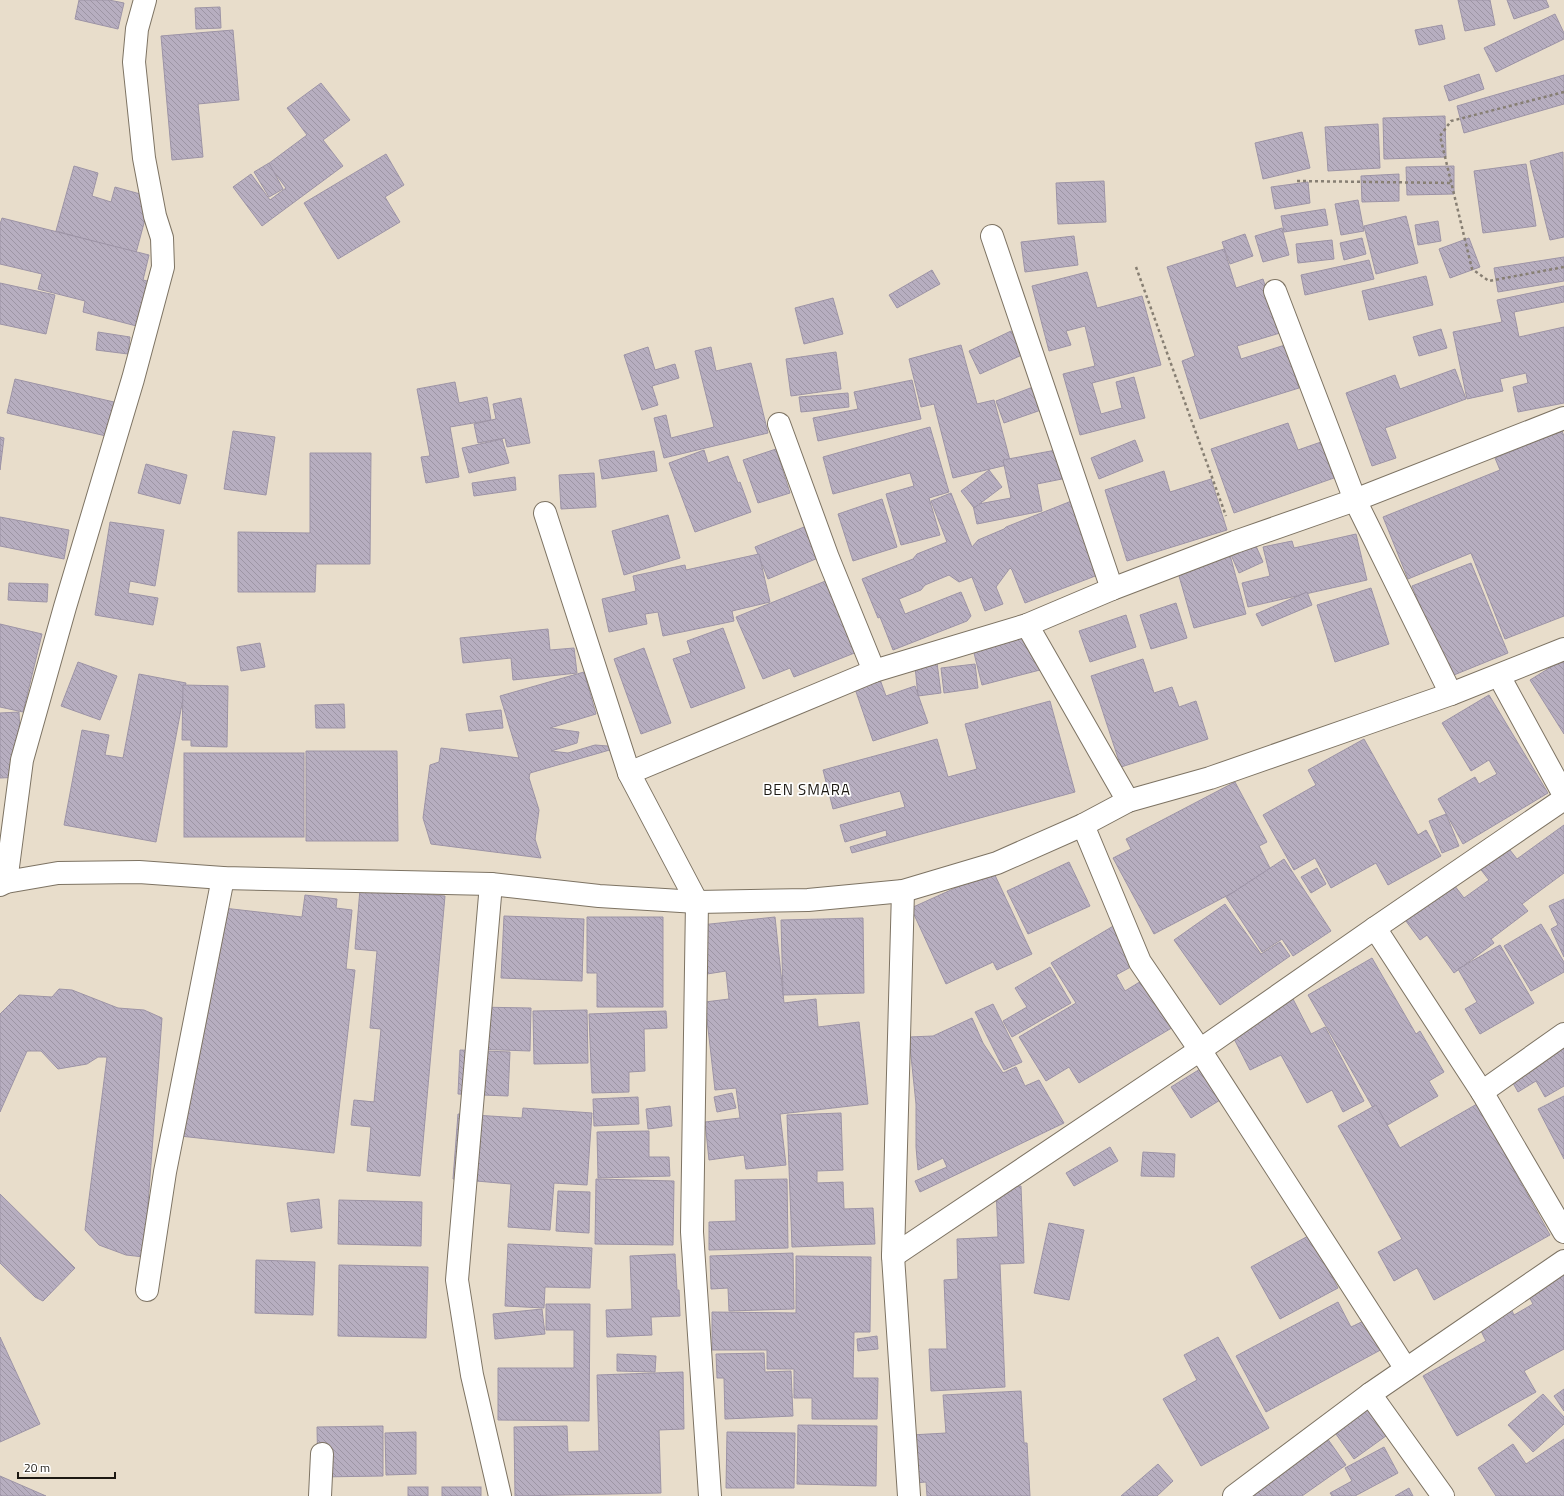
<svg xmlns="http://www.w3.org/2000/svg" width="1564" height="1496" viewBox="0 0 1564 1496" font-family="'Titillium Web',sans-serif">
	<style>
		.building { fill: url(#building-back-hatch); stroke: #9d94a6 }
		.lines { fill: none; stroke-linecap: round; stroke-linejoin: round }
		.street-casing { stroke: #7d7363; stroke-width: 24 }
		.secondary-casing { stroke: #7d7363; stroke-width: 24 }
		.path { stroke: #877f73; stroke-width: 2.5; stroke-dasharray: 3 3; stroke-linecap: butt }
		.street { stroke: #fff; stroke-width: 22 }
		.secondary { stroke: #fff; stroke-width: 22 }
		.labels { text-anchor: middle; dominant-baseline: central; stroke-width: 3.5; stroke-linejoin: round; paint-order: stroke }
		.neighbourhood-label { font-size: 15px; letter-spacing: 1px; fill: #1c1812; stroke: #fff }
	</style>
	<defs>
		<pattern id="building-back-hatch" width="6" height="6" patternUnits="userSpaceOnUse"><rect width="6" height="6" fill="#b7aec0"/><path d="M-1 5l2 2M0 0l6 6M5-1l2 2" fill="none" stroke="#9d95a4"/></pattern>
	</defs>
	<rect width="100%" height="100%" fill="#e8ddcb"/>
	<!-- building -->
	<g class="building">
		<path d="M79,0H109L124,3L118,29L75,19Z"/>
		<path d="M1458,0H1490L1495,25L1465,31Z"/>
		<path d="M1507,0H1546L1549,7L1514,19Z"/>
		<path d="M220,7L221,28L196,29L195,8Z"/>
		<path d="M1555,14L1564,33V39L1496,72L1484,48Z"/>
		<path d="M1442,25L1445,39L1419,45L1415,30Z"/>
		<path d="M233,30L239,100L198,104L203,157L172,160L161,36Z"/>
		<path d="M1479,74L1484,89L1449,101L1444,86Z"/>
		<path d="M1564,75V104L1464,133L1457,106Z"/>
		<path d="M321,83L350,120L323,140L343,166L262,226L233,187L251,174L270,200L286,188L268,164L307,135L287,108Z"/>
		<path d="M1445,116L1446,157L1384,159L1383,118Z"/>
		<path d="M1378,124L1380,168L1328,171L1325,127Z"/>
		<path d="M1302,132L1310,168L1263,179L1255,143Z"/>
		<path d="M1563,152L1564,237L1550,240L1530,161Z"/>
		<path d="M386,154L404,185L385,197L400,222L338,259L304,203Z"/>
		<path d="M269,163L283,189L269,197L254,172Z"/>
		<path d="M1526,164L1536,226L1483,233L1474,171Z"/>
		<path d="M74,166L98,173L92,196L111,202L115,187L151,197L136,253L56,231Z"/>
		<path d="M1454,166V194L1407,195L1406,167Z"/>
		<path d="M1399,174V201L1362,202L1361,176Z"/>
		<path d="M1104,181L1106,222L1058,224L1056,183Z"/>
		<path d="M1308,182L1310,203L1275,209L1271,187Z"/>
		<path d="M1358,200L1364,231L1341,235L1335,204Z"/>
		<path d="M1325,209L1328,225L1284,232L1281,216Z"/>
		<path d="M1406,216L1418,263L1376,274L1364,226Z"/>
		<path d="M2,218L149,255L143,280L155,283L144,328L83,312L85,301L38,289L42,274L0,264V224Z"/>
		<path d="M1438,221L1441,241L1418,245L1415,225Z"/>
		<path d="M1282,228L1289,255L1263,262L1255,236Z"/>
		<path d="M1245,234L1253,256L1230,264L1222,242Z"/>
		<path d="M1074,236L1078,265L1025,272L1021,242Z"/>
		<path d="M1362,238L1366,254L1344,260L1340,243Z"/>
		<path d="M1469,238L1480,267L1450,278L1439,249Z"/>
		<path d="M1332,240L1334,259L1298,263L1296,244Z"/>
		<path d="M1224,249L1236,288L1263,279L1280,333L1237,346L1241,359L1285,345L1299,388L1200,419L1182,361L1195,356L1167,267Z"/>
		<path d="M1564,257V281L1498,292L1494,268Z"/>
		<path d="M1369,260L1374,279L1305,295L1301,275Z"/>
		<path d="M932,270L940,284L897,308L889,295Z"/>
		<path d="M1087,272L1097,308L1142,296L1161,365L1092,383L1101,414L1122,408L1116,382L1134,377L1145,418L1080,435L1063,374L1095,366L1085,326L1066,331L1071,345L1049,351L1032,286Z"/>
		<path d="M1426,276L1433,305L1369,320L1362,291Z"/>
		<path d="M0,283L55,295L46,334L0,324Z"/>
		<path d="M1564,286V302L1514,312L1519,337L1564,327V403L1518,412L1513,387L1528,383L1526,373L1500,379L1503,391L1467,399L1453,332L1502,322L1497,300Z"/>
		<path d="M833,298L843,334L804,344L795,308Z"/>
		<path d="M1441,329L1447,348L1419,356L1413,337Z"/>
		<path d="M1011,331L1022,355L980,374L969,351Z"/>
		<path d="M98,332L130,337L128,354L96,350Z"/>
		<path d="M961,345L977,404L994,400L1011,464L953,478L934,404L921,407L909,359Z"/>
		<path d="M648,347L655,370L675,364L679,378L652,386L658,405L642,410L624,355Z"/>
		<path d="M711,347L716,371L751,363L768,433L664,458L654,418L666,415L671,438L714,427L695,351Z"/>
		<path d="M836,352L841,389L791,396L786,359Z"/>
		<path d="M1455,369L1466,399L1385,428L1396,458L1372,466L1346,393L1395,375L1400,389Z"/>
		<path d="M15,379L114,402L106,436L7,413Z"/>
		<path d="M912,380L921,419L818,441L813,418L858,409L854,392Z"/>
		<path d="M455,382L459,403L487,397L491,420L450,427L459,477L426,483L421,457L430,456L417,389Z"/>
		<path d="M1033,387L1041,410L1004,423L996,401Z"/>
		<path d="M848,393L849,407L801,412L799,397Z"/>
		<path d="M521,398L530,443L507,447L505,438L478,443L474,424L496,419L493,404Z"/>
		<path d="M1288,423L1298,450L1321,442L1334,478L1234,513L1211,449Z"/>
		<path d="M930,427L949,492L929,498L940,535L901,545L886,494L914,486L910,473L833,494L823,457Z"/>
		<path d="M233,431L275,437L266,495L224,489Z"/>
		<path d="M1562,431L1564,436V616L1505,639L1471,553L1408,579L1383,517L1500,470L1495,458Z"/>
		<path d="M0,437L4,438L0,470Z"/>
		<path d="M502,439L509,463L469,473L462,448Z"/>
		<path d="M1135,440L1143,461L1099,479L1091,458Z"/>
		<path d="M776,449L790,493L758,503L743,460Z"/>
		<path d="M704,450L708,463L728,456L738,483L740,482L751,512L695,532L669,463Z"/>
		<path d="M1056,450L1062,479L1037,484L1042,511L977,524L973,505L1011,498L1003,460Z"/>
		<path d="M654,451L657,471L602,479L599,460Z"/>
		<path d="M310,453H371L370,564H316L315,592H238V532L310,533Z"/>
		<path d="M146,464L187,475L180,504L138,493Z"/>
		<path d="M989,470L1002,487L974,508L961,491Z"/>
		<path d="M1164,471L1170,492L1211,479L1227,530L1127,561L1105,490Z"/>
		<path d="M594,473L596,507L561,509L559,475Z"/>
		<path d="M515,477L516,490L474,496L472,483Z"/>
		<path d="M951,493L972,547L978,540L1004,529L1006,527L1074,500L1103,573L1025,603L1012,570L1010,568L996,587L1003,604L985,611L972,577L959,582L949,575L925,585L921,590L899,599L905,614L961,592L971,616L967,621L893,650L880,617L878,618L862,579L913,559L917,554L947,542L931,501Z"/>
		<path d="M882,499L897,547L853,561L838,514Z"/>
		<path d="M668,515L680,558L624,575L612,531Z"/>
		<path d="M0,517L69,530L64,559L0,546Z"/>
		<path d="M110,522L164,530L155,586L130,581L128,593L158,598L153,625L95,615Z"/>
		<path d="M804,527L818,558L768,579L755,547Z"/>
		<path d="M1356,534L1367,580L1248,607L1242,583L1270,576L1263,547L1292,541L1294,548Z"/>
		<path d="M1252,537L1263,562L1239,573L1228,548Z"/>
		<path d="M759,554L770,602L732,611L734,621L663,636L658,612L645,614L647,624L609,632L602,599L636,591L633,576L685,565L686,570Z"/>
		<path d="M1230,555L1246,614L1194,628L1177,569Z"/>
		<path d="M1471,563L1508,653L1449,677L1412,586Z"/>
		<path d="M828,580L857,652L794,677L790,668L763,679L736,617Z"/>
		<path d="M9,583L48,584L47,602L8,600Z"/>
		<path d="M1371,588L1389,644L1335,662L1317,605Z"/>
		<path d="M1307,592L1312,605L1262,626L1256,614Z"/>
		<path d="M1176,603L1187,638L1151,649L1140,615Z"/>
		<path d="M1126,615L1136,647L1090,662L1079,631Z"/>
		<path d="M0,624L42,634L23,712L0,707Z"/>
		<path d="M723,628L745,688L691,708L673,659L691,653L687,641Z"/>
		<path d="M548,629L550,650L574,648L577,673L513,680L511,658L463,663L460,638Z"/>
		<path d="M1030,634L1040,670L982,685L973,649Z"/>
		<path d="M260,643L265,667L241,671L237,647Z"/>
		<path d="M644,648L671,723L641,734L614,659Z"/>
		<path d="M1143,659L1154,693L1172,687L1179,707L1196,701L1208,739L1121,767L1091,676Z"/>
		<path d="M1564,659V734L1530,680Z"/>
		<path d="M78,662L117,676L100,720L61,706Z"/>
		<path d="M937,663L941,693L918,696L915,666Z"/>
		<path d="M975,664L978,688L944,693L941,668Z"/>
		<path d="M584,672L596,714L550,728L579,732L577,743L551,751L568,753L595,745L620,747L530,773L529,778L539,810L535,839L541,858L431,844L423,818L430,765L439,762L441,748L519,758L500,696Z"/>
		<path d="M139,674L186,683L156,842L64,825L82,730L109,735L105,755L123,758Z"/>
		<path d="M878,674L886,696L915,686L928,723L873,741L853,683Z"/>
		<path d="M183,685L228,686L227,747L191,746V740H182Z"/>
		<path d="M1489,695L1548,793L1463,844L1438,799L1475,777L1479,784L1497,774L1489,760L1471,771L1442,723Z"/>
		<path d="M1050,701L1075,792L852,853L850,847L887,836L886,830L845,842L840,825L905,807L900,791L833,809L823,770L937,739L948,777L977,769L965,724Z"/>
		<path d="M344,704L345,728H316L315,705Z"/>
		<path d="M501,710L503,728L469,731L466,714Z"/>
		<path d="M19,712L22,777L0,778V713Z"/>
		<path d="M1364,739L1418,835L1426,830L1441,856L1388,885L1376,863L1331,888L1315,858L1294,870L1263,815L1316,785L1308,770Z"/>
		<path d="M306,751H397L398,841H306Z"/>
		<rect x="184" y="753" width="120" height="84"/>
		<path d="M1235,782L1267,842L1259,846L1272,872L1154,934L1113,858L1131,849L1126,839Z"/>
		<path d="M1446,814L1459,846L1442,853L1429,821Z"/>
		<path d="M1564,825V873L1522,904L1528,911L1491,939L1494,943L1454,973L1427,935L1420,940L1403,917L1451,881L1464,898L1489,880L1478,866L1506,845L1517,859Z"/>
		<path d="M1284,859L1331,931L1293,956L1282,939L1262,952L1226,897Z"/>
		<path d="M1069,862L1090,906L1028,934L1007,891Z"/>
		<path d="M1317,868L1326,884L1311,893L1301,877Z"/>
		<path d="M993,871L1032,954L997,970L993,962L946,984L911,908Z"/>
		<path d="M360,889L445,896L420,1176L367,1171L371,1127L351,1125L354,1100L374,1102L381,1029L370,1028L377,951L355,949Z"/>
		<path d="M305,895L337,899L336,908L352,910L346,969L355,970L334,1153L180,1136L206,906L302,917Z"/>
		<path d="M1564,899V957L1551,929L1558,925L1549,906Z"/>
		<path d="M1225,904L1261,954L1280,942L1290,956L1220,1005L1174,940Z"/>
		<path d="M504,916L584,919L582,981L501,978Z"/>
		<path d="M587,917H663V1007H597V973H587Z"/>
		<path d="M775,917L784,1003L816,999L818,1027L859,1022L868,1104L780,1114L786,1165L746,1169L744,1155L709,1160L705,1122L740,1118L736,1088L715,1090L705,1002L729,999L726,971L707,974L701,925Z"/>
		<path d="M863,918L864,993L783,995L781,920Z"/>
		<path d="M1541,924L1564,962V972L1531,991L1504,946Z"/>
		<path d="M1115,925L1138,963L1116,975L1125,991L1151,975L1180,1023L1079,1083L1069,1067L1046,1081L1019,1037L1076,1003L1051,963Z"/>
		<path d="M1500,945L1534,1003L1480,1034L1465,1009L1477,1002L1458,969Z"/>
		<path d="M1372,958L1416,1034L1420,1031L1444,1072L1429,1081L1438,1096L1384,1127L1308,995Z"/>
		<path d="M1050,967L1071,1003L1012,1037L1003,1021L1027,1007L1015,988Z"/>
		<path d="M59,989L72,990L118,1008L144,1010L162,1018L144,1257L126,1255L99,1245L85,1230L107,1057H98L87,1064L58,1069L41,1051H27L0,1112V1014L19,995L52,997Z"/>
		<path d="M1293,999L1311,1034L1325,1027L1364,1101L1343,1112L1332,1090L1307,1103L1281,1055L1250,1070L1230,1031Z"/>
		<path d="M993,1004L1022,1062L1004,1070L975,1012Z"/>
		<path d="M474,1007L531,1008L530,1051L473,1049Z"/>
		<path d="M587,1010L588,1063L534,1064L533,1011Z"/>
		<path d="M666,1011L667,1028L644,1029L645,1071L629,1072V1092L592,1093L589,1014Z"/>
		<path d="M972,1018L983,1043L1003,1073L1016,1067L1025,1086L1039,1080L1064,1123L920,1192L915,1181L947,1167L943,1158L918,1170L916,1147V1104L909,1037L933,1036Z"/>
		<path d="M1564,1044V1086L1545,1097L1536,1081L1518,1092L1505,1069Z"/>
		<path d="M460,1050L510,1052L508,1096L458,1094Z"/>
		<path d="M1205,1066L1225,1097L1191,1118L1171,1087Z"/>
		<path d="M732,1093L736,1108L717,1112L714,1097Z"/>
		<path d="M1564,1096V1159L1538,1109Z"/>
		<path d="M638,1097L639,1124L594,1126L593,1099Z"/>
		<path d="M1477,1104L1550,1235L1434,1300L1417,1268L1394,1281L1378,1252L1402,1239L1338,1126L1376,1105L1400,1148Z"/>
		<path d="M670,1106L672,1126L648,1129L646,1109Z"/>
		<path d="M523,1108L592,1113L587,1185L554,1183L550,1230L508,1227L511,1184L453,1179L458,1114L522,1118Z"/>
		<path d="M841,1113L843,1170L817,1171V1183L843,1182L844,1209L873,1208L875,1244L792,1247L787,1115Z"/>
		<path d="M649,1131V1157H669L670,1176L598,1178L597,1132Z"/>
		<path d="M1110,1147L1118,1161L1074,1186L1066,1173Z"/>
		<path d="M1143,1152L1175,1154L1174,1177L1141,1176Z"/>
		<path d="M596,1179L674,1181L673,1245L595,1244Z"/>
		<path d="M787,1179L788,1248L709,1250V1222L736,1221L735,1180Z"/>
		<path d="M1021,1186L1024,1263L1000,1264L1005,1387L931,1391L929,1349H947L944,1280L958,1279L957,1239L998,1237L996,1187Z"/>
		<path d="M558,1191L590,1192L589,1233L556,1231Z"/>
		<path d="M0,1194L75,1268L43,1301L35,1297L0,1263Z"/>
		<path d="M319,1199L322,1228L291,1232L287,1203Z"/>
		<path d="M339,1200L422,1202L421,1246L338,1244Z"/>
		<path d="M1049,1223L1084,1230L1069,1300L1034,1293Z"/>
		<path d="M1310,1235L1338,1288L1280,1319L1251,1267Z"/>
		<path d="M508,1244L592,1248L590,1288L545,1287L544,1308L505,1306Z"/>
		<path d="M793,1253L794,1309L729,1311L728,1288L711,1289L710,1256Z"/>
		<path d="M675,1254L677,1290H679L680,1316L651,1317L652,1335L607,1337L606,1310L632,1309L630,1256Z"/>
		<path d="M796,1256L871,1257L870,1332H854L853,1378H878L877,1419H812V1398H794V1369H767V1350H712V1312L796,1313Z"/>
		<path d="M256,1260L315,1262L313,1315L255,1313Z"/>
		<path d="M339,1265L428,1267L426,1338L338,1336Z"/>
		<path d="M1564,1268V1349L1524,1371L1536,1392L1457,1436L1423,1376L1486,1341L1478,1325L1510,1307L1514,1315L1533,1304L1525,1289Z"/>
		<path d="M1338,1302L1351,1327L1370,1318L1386,1347L1266,1412L1236,1356Z"/>
		<path d="M546,1304H590L589,1421L498,1420V1368H574V1330H546Z"/>
		<path d="M542,1309L545,1334L495,1339L493,1314Z"/>
		<path d="M877,1336L878,1349L858,1351L857,1339Z"/>
		<path d="M0,1337L40,1424L0,1442Z"/>
		<path d="M1218,1337L1269,1428L1201,1466L1163,1399L1197,1380L1184,1355Z"/>
		<path d="M764,1353L765,1372L791,1371L793,1416L725,1419L724,1378H717L716,1354Z"/>
		<path d="M617,1354L656,1356L655,1372L617,1371Z"/>
		<path d="M683,1372L684,1429L659,1430L661,1493L515,1496L514,1427L567,1426L568,1452L599,1451L597,1375Z"/>
		<path d="M1564,1389V1411L1554,1396Z"/>
		<path d="M1021,1391L1024,1443H1027L1030,1496H927L926,1482L914,1483L911,1435L946,1433L943,1395Z"/>
		<path d="M1371,1392L1397,1428L1354,1459L1328,1423Z"/>
		<path d="M1543,1394L1564,1417V1424L1533,1452L1508,1425Z"/>
		<path d="M798,1425L877,1426L876,1486L797,1484Z"/>
		<path d="M383,1426V1476L318,1477L317,1427Z"/>
		<path d="M1320,1428L1346,1465L1302,1496H1253L1243,1481Z"/>
		<path d="M416,1432V1474L386,1475L385,1433Z"/>
		<path d="M727,1432L795,1433L794,1488H726Z"/>
		<path d="M1564,1439V1496H1496L1478,1468L1513,1444L1526,1464Z"/>
		<path d="M1384,1447L1398,1473L1355,1496H1332L1330,1493L1352,1481L1345,1468Z"/>
		<path d="M1158,1464L1173,1481L1157,1496H1121Z"/>
		<path d="M0,1476L46,1496H0Z"/>
		<rect x="408" y="1487" width="20" height="9"/>
		<rect x="442" y="1487" width="39" height="9"/>
		<path d="M1409,1488L1413,1496H1395Z"/>
	</g>
	<g class="lines">
		<defs>
			<g id="street">
				<path d="M992,236L1112,589"/>
				<path d="M1275,291L1355,500L1451,694"/>
				<path d="M779,424L828,558L874,671"/>
				<path d="M545,513L629,773"/>
				<path d="M1027,625L1128,801"/>
				<path d="M1499,676L1564,795"/>
				<path d="M1083,825L1140,962L1200,1050L1406,1369"/>
				<path d="M6,882L22,760L65,607L133,379L163,267L162,238L155,216L144,158L134,62L137,29L145,0"/>
				<path d="M491,884L457,1280L472,1375L500,1496"/>
				<path d="M903,891L893,1256L909,1496"/>
				<path d="M1375,928L1482,1092L1564,1232"/>
				<path d="M1482,1092L1564,1034"/>
				<path d="M893,1256L1200,1050L1375,928L1564,799"/>
				<path d="M147,1290L165,1172L223,878"/>
				<path d="M1370,1394L1443,1496"/>
				<path d="M320,1496L322,1454"/>
				<path d="M710,1496L692,1232L697,902L629,773L874,671L1027,625L1112,589L1235,542L1355,500L1564,418"/>
				<path d="M1234,1496L1370,1394L1564,1261"/>
			</g>
			<path id="secondary" d="M0,885L6,882L58,873L139,872L223,878L491,884L599,896L697,902L808,900L903,891L997,863L1083,825L1128,801L1210,778L1362,725L1451,694L1564,649"/>
		</defs>
		<!-- street casing -->
		<use href="#street" class="street-casing"/>
		<!-- secondary casing -->
		<use href="#secondary" class="secondary-casing"/>
		<!-- path -->
		<g class="path">
			<path d="M1564,92L1451,121L1440,136L1472,269L1489,281L1564,267"/>
			<path d="M1297,181L1451,183"/>
			<path d="M1136,267L1226,516"/>
		</g>
		<!-- street -->
		<use href="#street" class="street"/>
		<!-- secondary -->
		<use href="#secondary" class="secondary"/>
	</g>
	<g class="labels">
		<!-- neighbourhood labels -->
		<g class="neighbourhood-label">
			<text x="807" y="789">BEN SMARA</text>
		</g>
	</g>
	<!-- scale -->
	<path d="M18 1472v6h97v-6" fill="none" stroke="#1c1812" stroke-width="2"/>
	<text x="24" y="1472" font-size="12" fill="#1c1812" stroke="#ffffff" stroke-width="3" paint-order="stroke">20 m</text>
</svg>
